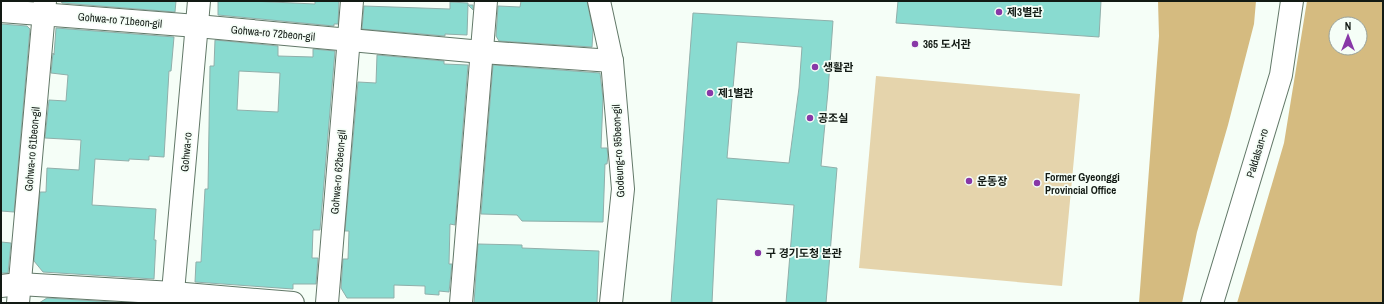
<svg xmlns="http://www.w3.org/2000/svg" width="1384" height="304" viewBox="0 0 1384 304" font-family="'Archivo Narrow','Noto Sans KR',sans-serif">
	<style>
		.green { fill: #e5d4ac }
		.forest { fill: #d5bb80; fill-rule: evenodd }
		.building { fill: #89dbd0; stroke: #90afaa; fill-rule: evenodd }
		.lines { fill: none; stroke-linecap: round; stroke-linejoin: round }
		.minor-casing { stroke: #627868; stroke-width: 24 }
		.minor { stroke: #fff; stroke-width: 22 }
		.poi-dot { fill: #8838a7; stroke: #f5fef7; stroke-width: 1.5 }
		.labels { text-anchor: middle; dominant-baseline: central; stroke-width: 3.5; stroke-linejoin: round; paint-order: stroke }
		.poi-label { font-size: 11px; font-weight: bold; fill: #121a14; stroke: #f5fef7; text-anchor: start }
		.street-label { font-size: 11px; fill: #121a14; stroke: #f5fef7 }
	</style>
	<rect width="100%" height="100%" fill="#f5fef7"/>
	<!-- green -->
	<path class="green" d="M876,76L1080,94L1062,286L859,268Z"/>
	<!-- forest -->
	<g class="forest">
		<path d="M1158,1H1256L1254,24L1228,125L1197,232L1182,303H1139L1159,36Z"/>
		<path d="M1307,1H1383V303H1237L1284,143ZM1336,24H1360V48H1336Z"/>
	</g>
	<!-- building -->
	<g class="building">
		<path d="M61,1H176L175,12L62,3Z"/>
		<path d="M218,1H250L315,4V1H339L338,24H334V26L218,15Z"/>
		<path d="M521,1H587L593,30L592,47L499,41L496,36L498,6L520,7Z"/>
		<path d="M898,1H1101L1099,37L896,23Z"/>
		<path d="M450,2L468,3V5H473V10L468,5L467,35L445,34V36L362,29L364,6L450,9Z"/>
		<path d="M693,13L833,21L828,91L821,166L837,168L826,303H786L794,205L717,199L712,303H671ZM737,42L802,47L799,88L789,163L727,158Z"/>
		<path d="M1,24L27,26L30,29L14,212L1,211Z"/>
		<path d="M56,28L174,37L171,71H169L164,157L149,156V160L129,159V161L95,159L92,205L156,209L154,240H156L154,279L43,272L34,261L40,192H46L47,168L79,170L81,140L45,138L49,100L66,101L68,75L51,73L53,53L54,55Z"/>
		<path d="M215,40L278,46V56L313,57V49L335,51L320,230H313L312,258H318L316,284H293V289L195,282L196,262H201L205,189H208L210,66H214ZM239,71L280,73L278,112L237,110Z"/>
		<path d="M377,55L444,61V64L468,65L455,225L450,224L449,264H452L449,292L439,291V295L425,294V286L394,285V298H347L341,288L343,259H348L349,231H345L358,82L376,83Z"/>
		<path d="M493,65L600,73L603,98L601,148H607L608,156L607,164H605L603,222L522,221L517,215L481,214Z"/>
		<path d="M1,242L11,243L8,273H1Z"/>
		<path d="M478,244L522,245V248L599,251L597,303H474Z"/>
		<path d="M47,298L130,303H39Z"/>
	</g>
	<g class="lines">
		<defs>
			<g id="minor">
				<path d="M599,1L612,61L623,189L611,303"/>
				<path d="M1,11L197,26L482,52L612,61"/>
				<path d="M1,286L19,284L173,293L293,303"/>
				<path d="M18,303L45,1"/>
				<path d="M172,303L199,1"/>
				<path d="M327,303L352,1"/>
				<path d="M461,303L486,1"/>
				<path d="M1212,303L1281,75L1292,1"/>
			</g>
		</defs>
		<!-- minor casing -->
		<use href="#minor" class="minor-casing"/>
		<!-- minor -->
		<use href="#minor" class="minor"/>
	</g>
	<!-- markers -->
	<g class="poi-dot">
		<circle cx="999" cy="12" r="4"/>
		<circle cx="915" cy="44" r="4"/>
		<circle cx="815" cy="67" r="4"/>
		<circle cx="710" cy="93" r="4"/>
		<circle cx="810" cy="118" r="4"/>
		<circle cx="969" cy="181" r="4"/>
		<circle cx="1037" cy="183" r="4"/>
		<circle cx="758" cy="253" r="4"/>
	</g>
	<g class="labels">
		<!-- poi labels -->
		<g class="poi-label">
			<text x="1007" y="12">제3별관</text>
			<text x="923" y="44">365 도서관</text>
			<text x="823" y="67">생활관</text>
			<text x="718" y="93">제1별관</text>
			<text x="818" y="118">공조실</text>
			<text x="1045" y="177">Former Gyeonggi<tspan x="1045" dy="13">Provincial Office</tspan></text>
			<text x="977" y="181">운동장</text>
			<text x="766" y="253">구 경기도청 본관</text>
		</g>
		<!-- street labels -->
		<g class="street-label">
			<text transform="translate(120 20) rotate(5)">Gohwa-ro 71beon-gil</text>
			<text transform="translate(273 33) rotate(5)">Gohwa-ro 72beon-gil</text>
			<text transform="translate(32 149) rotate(-85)">Gohwa-ro 61beon-gil</text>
			<text transform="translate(618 151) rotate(-93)">Godeung-ro 95beon-gil</text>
			<text transform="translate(186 152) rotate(-85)">Gohwa-ro</text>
			<text transform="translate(1257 153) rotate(-73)">Paldalsan-ro</text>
			<text transform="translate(338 172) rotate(-85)">Gohwa-ro 62beon-gil</text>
		</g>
	</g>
	<!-- border -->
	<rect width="1384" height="304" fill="none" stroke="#121a14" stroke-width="4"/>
	<!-- north arrow -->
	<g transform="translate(1348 36)"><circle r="19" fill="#f5fef7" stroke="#9aa39c"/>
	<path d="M0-3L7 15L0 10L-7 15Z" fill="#8838a7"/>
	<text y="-6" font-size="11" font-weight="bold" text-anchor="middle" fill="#121a14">N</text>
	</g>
</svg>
